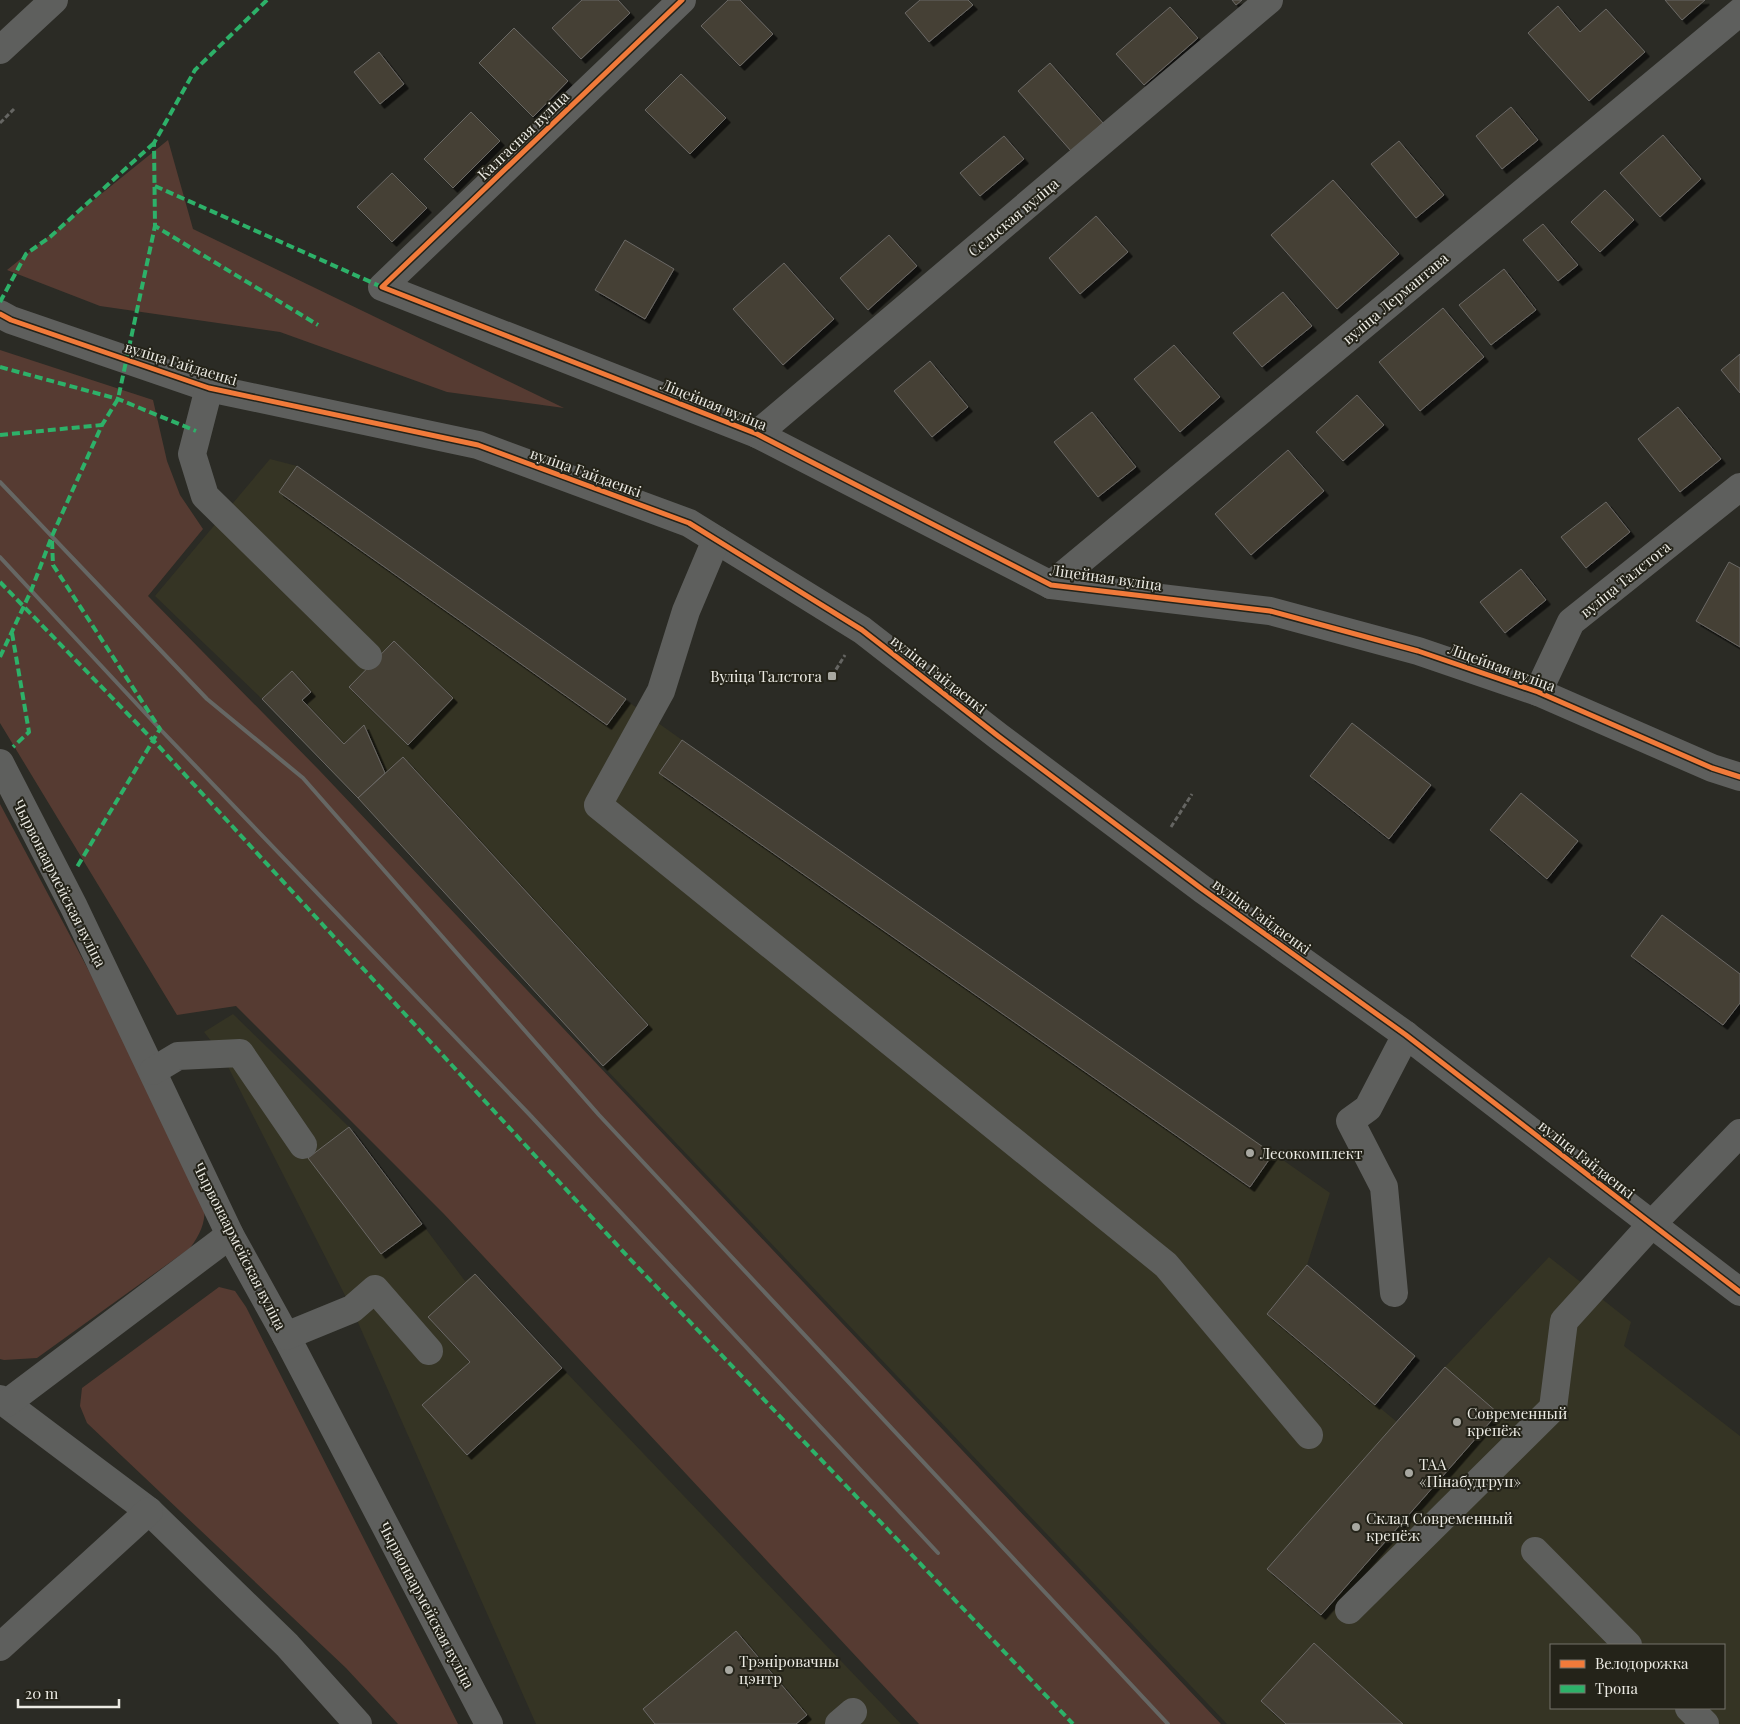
<svg xmlns="http://www.w3.org/2000/svg" width="1740" height="1724" viewBox="0 0 1740 1724" font-family="'Playfair Display',serif">
	<style>
		.built { fill: #353424; fill-rule: evenodd }
		.green { fill: #563b32 }
		.building { fill: #453f36; stroke: #6b6965; filter: url(#shadow) }
		.lines { fill: none; stroke-linecap: round; stroke-linejoin: round }
		.path { stroke: #656562; stroke-width: 3; stroke-dasharray: 5 2.5; stroke-linecap: butt }
		.minor { stroke: #5e5f5d; stroke-width: 28 }
		.rail { stroke: #666764; stroke-width: 4 }
		.quiet { stroke: #2db169; stroke-width: 4; stroke-dasharray: 8 4; stroke-linecap: butt }
		.cycleway-casing { stroke: #242319; stroke-width: 8 }
		.cycleway { stroke: #f17a3a; stroke-width: 5 }
		.poi-dot { fill: #a8a8a1; stroke: #242319; stroke-width: 2 }
		.labels { text-anchor: middle; dominant-baseline: central; stroke-width: 4; stroke-linejoin: round; paint-order: stroke }
		.street-label { font-size: 15px; fill: #ecebe4; stroke: #242319 }
		.poi-label { font-size: 15px; fill: #ecebe4; stroke: #242319; text-anchor: start }
	</style>
	<defs>
		<filter id="shadow"><feDropShadow dx="4.5" dy="4.5" stdDeviation="0" flood-color="#0009"/></filter>
	</defs>
	<rect width="100%" height="100%" fill="#2b2b25"/>
	<!-- built -->
	<g class="built">
		<path d="M270,459L297,466L682,740L1330,1193L1307,1265L1267,1314L1397,1422L1445,1367L1549,1257L1631,1322L1624,1346L1740,1436V1724H1227L603,1066L358,798L262,699L155,596ZM1551,1645H1724V1708H1551Z"/>
		<path d="M233,1014L349,1127L465,1281L475,1274L562,1368L901,1724H536L352,1309L222,1055L204,1032Z"/>
	</g>
	<!-- green -->
	<g class="green">
		<path d="M168,140L193,229L564,408L447,392L280,332L100,306L7,270Z"/>
		<path d="M0,350L153,400L167,461L180,495L203,529L148,596L319,770L1221,1724H919L444,1214L236,1006L177,1015L0,723Z"/>
		<path d="M0,804L188,1157C202,1191 216,1215 190,1248L37,1358L4,1360L0,1359Z"/>
		<path d="M219,1287L235,1291L246,1307L458,1724H398L346,1668L87,1423L80,1406L82,1388Z"/>
	</g>
	<!-- building -->
	<g class="building">
		<path d="M582,0H618L630,13L581,59L552,28Z"/>
		<path d="M728,0H740L773,34L740,66L701,26Z"/>
		<path d="M920,0H968L973,5L929,42L905,13Z"/>
		<path d="M1232,0H1242L1236,5Z"/>
		<path d="M1665,0H1705L1682,20Z"/>
		<path d="M1558,6L1580,32L1606,9L1645,52L1589,101L1528,33Z"/>
		<path d="M1170,7L1198,38L1144,85L1116,54Z"/>
		<path d="M514,28L568,81L533,117L479,63Z"/>
		<path d="M379,52L404,84L380,104L354,72Z"/>
		<path d="M1050,63L1103,123L1071,151L1018,91Z"/>
		<path d="M681,74L726,118L690,154L645,110Z"/>
		<path d="M1511,107L1538,140L1502,169L1476,136Z"/>
		<path d="M471,112L500,141L453,188L424,159Z"/>
		<path d="M1663,135L1701,179L1660,217L1620,173Z"/>
		<path d="M1004,136L1024,159L980,196L960,173Z"/>
		<path d="M1399,141L1444,195L1416,218L1371,164Z"/>
		<path d="M392,173L427,208L392,242L357,207Z"/>
		<path d="M1333,180L1399,254L1337,309L1271,235Z"/>
		<path d="M1605,190L1634,220L1600,252L1571,222Z"/>
		<path d="M1096,216L1128,252L1080,294L1049,258Z"/>
		<path d="M1543,224L1578,265L1558,281L1523,240Z"/>
		<path d="M889,235L917,266L868,310L840,278Z"/>
		<path d="M625,240L674,269L645,319L595,290Z"/>
		<path d="M784,263L834,319L783,365L733,309Z"/>
		<path d="M1504,269L1536,310L1491,345L1459,305Z"/>
		<path d="M1283,292L1312,326L1262,367L1233,333Z"/>
		<path d="M1443,308L1484,357L1420,411L1379,362Z"/>
		<path d="M1174,345L1220,397L1180,432L1134,379Z"/>
		<path d="M1740,354V393L1721,370Z"/>
		<path d="M930,361L968,407L932,437L894,391Z"/>
		<path d="M1357,395L1384,425L1343,461L1316,432Z"/>
		<path d="M1678,407L1721,459L1680,492L1638,439Z"/>
		<path d="M1092,412L1136,467L1098,497L1054,442Z"/>
		<path d="M1288,450L1324,491L1251,555L1215,514Z"/>
		<path d="M297,466L626,699L607,725L279,492Z"/>
		<path d="M1606,502L1630,532L1586,568L1561,537Z"/>
		<path d="M1729,562L1740,568V647L1696,621Z"/>
		<path d="M1521,569L1546,600L1505,633L1480,602Z"/>
		<path d="M394,641L453,698L408,745L349,687Z"/>
		<path d="M292,671L311,692L302,700L344,744L364,725L385,773L358,798L262,699Z"/>
		<path d="M1352,723L1431,785L1389,839L1310,776Z"/>
		<path d="M682,740L1273,1154L1250,1187L659,773Z"/>
		<path d="M403,757L648,1025L603,1066L358,798Z"/>
		<path d="M1521,793L1578,841L1547,879L1490,830Z"/>
		<path d="M1662,915L1740,974V1003L1723,1025L1631,956Z"/>
		<path d="M349,1127L422,1224L381,1254L308,1158Z"/>
		<path d="M1307,1265L1415,1356L1375,1405L1267,1314Z"/>
		<path d="M475,1274L562,1368L467,1455L422,1405L470,1362L428,1317Z"/>
		<path d="M1445,1367L1498,1413L1321,1615L1267,1569Z"/>
		<path d="M736,1631L807,1715L796,1724H655L643,1709Z"/>
		<path d="M1314,1643L1403,1724H1286L1261,1701Z"/>
	</g>
	<g class="lines">
		<!-- path -->
		<g class="path">
			<path d="M0,123L14,109"/>
			<path d="M832,676L845,655"/>
			<path d="M1171,827L1192,794"/>
		</g>
		<!-- minor -->
		<g class="minor">
			<path d="M682,0L382,287L757,434L1051,585L1270,611L1418,651L1538,692L1712,768L1740,777"/>
			<path d="M0,50L54,0"/>
			<path d="M0,314L11,320L209,388L478,445L689,523L862,630L998,736L1202,889L1406,1035L1740,1292"/>
			<path d="M209,388L192,454L205,496L368,656"/>
			<path d="M757,434L1269,0"/>
			<path d="M716,540L686,611L661,691L598,805L1166,1265L1309,1435"/>
			<path d="M1051,585L1740,12"/>
			<path d="M1538,692L1571,622L1740,487"/>
			<path d="M0,763L74,907L230,1235L286,1336L489,1724"/>
			<path d="M153,1071L178,1056L240,1053L303,1145"/>
			<path d="M1394,1293L1384,1187L1350,1121L1368,1108L1406,1035"/>
			<path d="M286,1336L352,1309L375,1289L429,1351"/>
			<path d="M0,1399L149,1511L287,1645L358,1724"/>
			<path d="M7,1403L230,1235"/>
			<path d="M1535,1551L1628,1645"/>
			<path d="M1349,1610L1553,1408L1564,1321L1651,1225L1740,1133"/>
			<path d="M0,1647L149,1511"/>
			<path d="M1689,1708L1705,1724"/>
			<path d="M839,1724L853,1712"/>
		</g>
		<!-- rail -->
		<g class="rail">
			<path d="M0,482L207,699L303,778L599,1115L1168,1724"/>
			<path d="M0,557L160,729L529,1114L938,1553"/>
		</g>
		<!-- quiet -->
		<g class="quiet">
			<path d="M267,0L195,70L154,143L155,226L318,325"/>
			<path d="M155,186L382,287"/>
			<path d="M0,302L26,254L50,237L154,143"/>
			<path d="M0,367L118,399L196,431"/>
			<path d="M0,435L102,425"/>
			<path d="M52,541L53,565L160,729L77,867"/>
			<path d="M0,582L153,740L630,1259L1073,1724"/>
			<path d="M12,633L29,732L13,747"/>
			<path d="M0,657L31,591L52,536L102,425L118,399L155,226"/>
		</g>
		<defs>
			<g id="cycleway">
				<path d="M682,0L382,287L757,434L1051,585L1270,611L1418,651L1538,692L1712,768L1740,777"/>
				<path d="M0,314L11,320L209,388L478,445L689,523L862,630L998,736L1202,889L1406,1035L1740,1292"/>
			</g>
		</defs>
		<!-- cycleway casing -->
		<use href="#cycleway" class="cycleway-casing"/>
		<!-- cycleway -->
		<use href="#cycleway" class="cycleway"/>
	</g>
	<!-- markers -->
	<g class="poi-dot">
		<rect x="827" y="671" width="10" height="10" rx="2.5"/>
		<circle cx="1250" cy="1153" r="5"/>
		<circle cx="1457" cy="1422" r="5"/>
		<circle cx="1409" cy="1473" r="5"/>
		<circle cx="1356" cy="1527" r="5"/>
		<circle cx="729" cy="1670" r="5"/>
	</g>
	<g class="labels">
		<!-- street labels -->
		<g class="street-label">
			<text transform="translate(523 135) rotate(-44)">Калгасная вуліца</text>
			<text transform="translate(1013 217) rotate(-40)">Сельская вуліца</text>
			<text transform="translate(1395 298) rotate(-40)">вуліца Лермантава</text>
			<text transform="translate(181 363) rotate(17)">вуліца Гайдаенкі</text>
			<text transform="translate(714 404) rotate(22)">Ліцейная вуліца</text>
			<text transform="translate(586 472) rotate(20)">вуліца Гайдаенкі</text>
			<text transform="translate(1106 577) rotate(8)">Ліцейная вуліца</text>
			<text transform="translate(1625 579) rotate(-39)">вуліца Талстога</text>
			<text transform="translate(1502 667) rotate(20)">Ліцейная вуліца</text>
			<text transform="translate(939 674) rotate(38)">вуліца Гайдаенкі</text>
			<text transform="translate(60 883) rotate(63)">Чырвонаармейская вуліца</text>
			<text transform="translate(1262 916) rotate(36)">вуліца Гайдаенкі</text>
			<text transform="translate(1587 1159) rotate(38)">вуліца Гайдаенкі</text>
			<text transform="translate(240 1246) rotate(63)">Чырвонаармейская вуліца</text>
			<text transform="translate(427 1605) rotate(62)">Чырвонаармейская вуліца</text>
		</g>
		<!-- poi labels -->
		<g class="poi-label">
			<text x="822" y="676" text-anchor="end">Вуліца Талстога</text>
			<text x="1260" y="1153">Лесокомплект</text>
			<text x="1467" y="1413">Современный<tspan x="1467" dy="17">крепёж</tspan></text>
			<text x="1419" y="1464">ТАА<tspan x="1419" dy="17">«Пінабудгруп»</tspan></text>
			<text x="1366" y="1518">Склад Современный<tspan x="1366" dy="17">крепёж</tspan></text>
			<text x="739" y="1661">Трэніровачны<tspan x="739" dy="17">цэнтр</tspan></text>
		</g>
	</g>
	<!-- legend -->
	<rect x="1550" y="1644" width="175" height="65" fill="#242319" stroke="#74736a"/>
	<rect x="1560" y="1660" width="25" height="8" fill="#f17a3a" stroke="#74736a"/>
	<text x="1595" y="1669" font-size="15" fill="#ecebe4">Велодорожка</text>
	<rect x="1560" y="1685" width="25" height="8" fill="#2db169" stroke="#74736a"/>
	<text x="1595" y="1694" font-size="15" fill="#ecebe4">Тропа</text>
	<!-- scale -->
	<path d="M18 1699v8h101v-8" fill="none" stroke="#ecebe4" stroke-width="2.5"/>
	<text x="25" y="1699" font-size="15" fill="#ecebe4" stroke="#242319" stroke-width="4" paint-order="stroke">20 m</text>
</svg>
